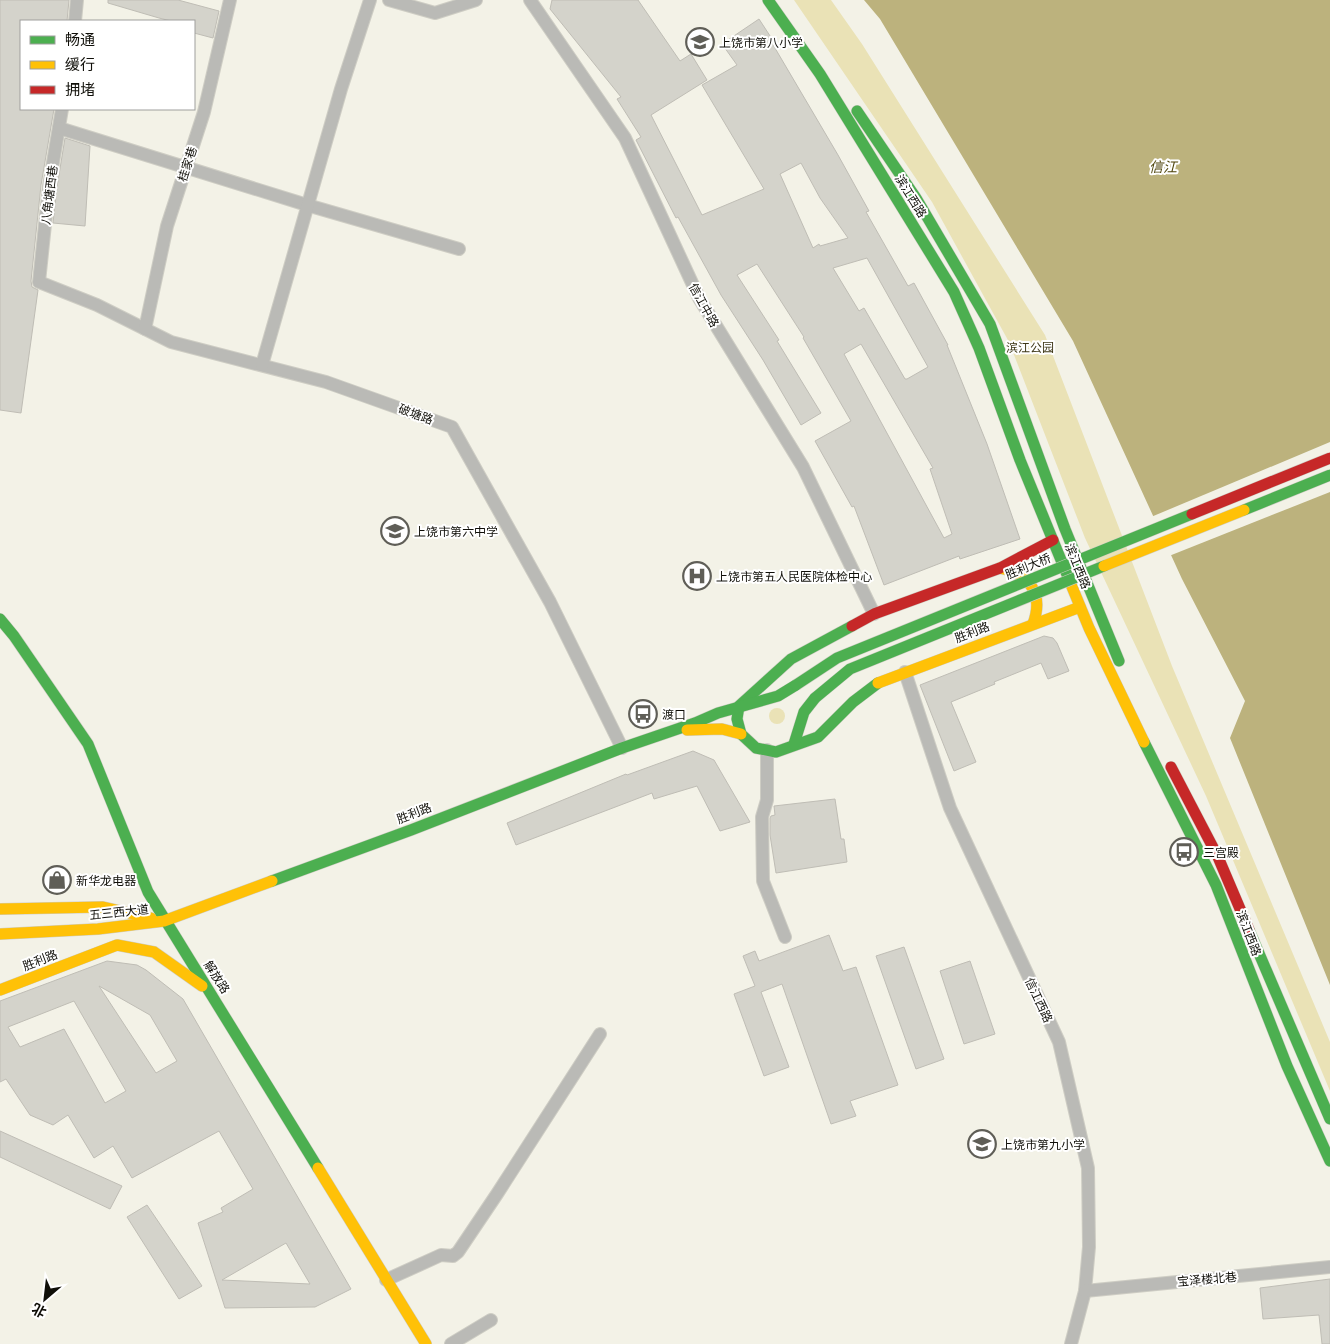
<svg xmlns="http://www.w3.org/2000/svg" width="1330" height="1344" viewBox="0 0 1330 1344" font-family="'PT Sans Narrow','Noto Sans SC',sans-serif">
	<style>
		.green { fill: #eae2b6 }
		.water { fill: #bcb27d }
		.pier { fill: #f3f2e7 }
		.building { fill: #d4d3cb; stroke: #bfbdb5; fill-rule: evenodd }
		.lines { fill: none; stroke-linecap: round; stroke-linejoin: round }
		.street-casing { stroke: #cecdc4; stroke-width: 14 }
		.fast-casing { stroke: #cecdc4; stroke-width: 12 }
		.slow-casing { stroke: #cecdc4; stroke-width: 12 }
		.jam-casing { stroke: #cecdc4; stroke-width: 12 }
		.street { stroke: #babab6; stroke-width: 12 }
		.fast { stroke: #4caf50; stroke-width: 11 }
		.slow { stroke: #ffc107; stroke-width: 11 }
		.jam { stroke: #c62828; stroke-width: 11 }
		.fast-bridge-casing { stroke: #cecdc4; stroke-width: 12; stroke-linecap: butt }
		.slow-bridge-casing { stroke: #cecdc4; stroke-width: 12; stroke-linecap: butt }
		.jam-bridge-casing { stroke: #cecdc4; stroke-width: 12; stroke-linecap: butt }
		.fast-bridge { stroke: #4caf50; stroke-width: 11 }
		.slow-bridge { stroke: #ffc107; stroke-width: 11 }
		.jam-bridge { stroke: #c62828; stroke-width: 11 }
		.labels { text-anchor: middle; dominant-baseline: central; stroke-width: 4; stroke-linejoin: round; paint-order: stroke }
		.poi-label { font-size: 12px; fill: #100f09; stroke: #fff; text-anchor: start }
		.street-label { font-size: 12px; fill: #100f09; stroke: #fff }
		.park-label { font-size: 12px; fill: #3e3717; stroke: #fff }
		.water-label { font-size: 14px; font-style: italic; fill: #4e4308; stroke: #fff }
	</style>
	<rect width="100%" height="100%" fill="#f3f2e7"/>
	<!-- green -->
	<g class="green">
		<path d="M794,0H831L862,44L1045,335L1172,666L1330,1042V1091L1206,796L1085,538L1009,342L932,202Z"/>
		<circle cx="777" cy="716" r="8"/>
	</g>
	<!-- water -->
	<path class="water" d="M864,0H1330V985L1230,738L1245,701L1182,579L1073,341L880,19Z"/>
	<!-- pier -->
	<path class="pier" d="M1330,442V492L1169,556L1151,517Z"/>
	<!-- building -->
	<g class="building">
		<path d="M0,0H69L67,21H21V109H54L41,185L31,281L32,287L38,290L21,413L0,410Z"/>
		<path d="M108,0H178L219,11L213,38L194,33V21H171L159,18L108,3Z"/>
		<path d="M552,0H638L680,61L691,54L707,80L651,115L702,215L764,189L702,85L737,65L722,44L759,19L774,42L772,43L838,155L869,211L866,212L908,286L914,283L948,345H947L987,444L1020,539L960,559L959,556L884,585L854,506L852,507L815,441L851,421L803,338L804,337L757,264L737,275L779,340L777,341L821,413L801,425L763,360L721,295L678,217L676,218L636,140L641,137L617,99L621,97L550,9ZM801,163L820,198L848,238L820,246L819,244L813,248L780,174ZM867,258L928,367L907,379H905L864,308L859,311L833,268ZM861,344L933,468L930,469L952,534L944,538L844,354Z"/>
		<path d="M65,138L90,146L85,226L53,223L57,187Z"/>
		<path d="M1044,636L1053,638L1057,643L1069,671L1048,679L1041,663L994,682L995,684L951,702L976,762L954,771L920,685Z"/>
		<path d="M693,751L714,760L750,822L720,831L697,786L654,799L652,793L516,845L507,823L626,774L627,775Z"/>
		<path d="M835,799L841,839H844L847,862L776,873L770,835V818L771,816L775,815L774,806Z"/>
		<path d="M829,935L843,971L856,967L898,1085L850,1101L856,1116L831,1124L782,984L761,992L789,1067L764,1076L734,994L755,986L743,956L755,951L759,961Z"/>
		<path d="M904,947L944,1059L916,1069L876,956Z"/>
		<path d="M107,961L137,965L146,970L183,999L351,1289L315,1307L225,1308L198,1223L223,1212L221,1208L253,1189L219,1131L132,1178L113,1146L94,1158L68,1115L53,1125L30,1115L6,1079L0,1082V1001ZM99,986L150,1015L177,1061L156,1073ZM74,1001L126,1091L105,1103L64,1029L20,1047L8,1027ZM286,1243L310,1284L222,1280Z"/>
		<path d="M970,961L995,1034L964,1044L940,971Z"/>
		<path d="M0,1131L122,1186L110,1209L0,1157Z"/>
		<path d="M147,1205L202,1286L179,1299L127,1217Z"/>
		<path d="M1330,1279V1344H1322L1319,1315L1263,1319L1260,1288Z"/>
	</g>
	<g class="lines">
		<defs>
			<g id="street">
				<path d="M389,0L435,13L476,0"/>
				<path d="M530,0L625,138L699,298L803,467L874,614"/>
				<path d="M75,21L77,0"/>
				<path d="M62,109L49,186L39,282L97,305L171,342L326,382L452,427L550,602L622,748"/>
				<path d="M59,128L307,205L459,249"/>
				<path d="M145,329L167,226L204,112L230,0"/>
				<path d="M262,365L341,89L370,0"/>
				<path d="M905,672L950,808L1059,1042L1088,1168L1089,1247L1085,1291L1071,1344"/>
				<path d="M767,750V800L762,817L763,881L785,937"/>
				<path d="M386,1280L441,1255L453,1256L458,1252L497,1194L600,1034"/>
				<path d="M1085,1291L1330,1267"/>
				<path d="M451,1344L491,1320"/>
			</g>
			<g id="fast">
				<path d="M768,0L820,74L954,292L979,348L1020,460L1070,582"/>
				<path d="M857,111L916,198L990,324L1065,529L1119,661"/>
				<path d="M0,619L14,636L88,744L148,892L318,1168"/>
				<path d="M852,626L791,659L739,706L737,719L741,734L756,748L776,752L818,737L853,702L878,683"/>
				<path d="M1144,742L1216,885L1287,1066L1330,1161"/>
				<path d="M794,744L804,712L815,698"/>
				<path d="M272,881L411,830L622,748L695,723L718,713L778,696L796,685"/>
				<path d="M1249,930L1330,1119"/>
			</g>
			<g id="slow">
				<path d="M1000,568C1030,574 1044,594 1033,624"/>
				<path d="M1070,582L1089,628L1144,742"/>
				<path d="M878,683L1080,607"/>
				<path d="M687,730L722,729L741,734"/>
				<path d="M0,909L103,907L151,918"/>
				<path d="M0,934L98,929L164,921L272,881"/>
				<path d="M0,990L117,945L154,952L202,986"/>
				<path d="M318,1168L426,1344"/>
			</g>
			<g id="jam">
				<path d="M852,626L874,614L1000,568L1053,540"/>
				<path d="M1171,767L1218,857L1249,930"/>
			</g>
		</defs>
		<!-- street casing -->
		<use href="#street" class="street-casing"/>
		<!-- fast casing -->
		<use href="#fast" class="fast-casing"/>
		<!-- slow casing -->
		<use href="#slow" class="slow-casing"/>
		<!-- jam casing -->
		<use href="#jam" class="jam-casing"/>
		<!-- street -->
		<use href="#street" class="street"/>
		<!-- fast -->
		<use href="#fast" class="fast"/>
		<!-- slow -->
		<use href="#slow" class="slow"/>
		<!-- jam -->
		<use href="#jam" class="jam"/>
		<defs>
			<g id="fast-bridge">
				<path d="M1244,510L1330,475"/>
				<path d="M796,685L837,658L1192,514"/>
				<path d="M815,698L850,669L1104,566"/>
			</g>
			<path id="slow-bridge" d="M1104,566L1244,510"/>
			<path id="jam-bridge" d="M1192,514L1330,458"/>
		</defs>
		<!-- fast-bridge casing -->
		<use href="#fast-bridge" class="fast-bridge-casing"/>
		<!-- slow-bridge casing -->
		<use href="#slow-bridge" class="slow-bridge-casing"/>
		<!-- jam-bridge casing -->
		<use href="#jam-bridge" class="jam-bridge-casing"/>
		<!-- fast-bridge -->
		<use href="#fast-bridge" class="fast-bridge"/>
		<!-- slow-bridge -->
		<use href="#slow-bridge" class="slow-bridge"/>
		<!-- jam-bridge -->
		<use href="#jam-bridge" class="jam-bridge"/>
	</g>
	<!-- icons -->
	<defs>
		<symbol id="school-ring" viewBox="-11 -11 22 22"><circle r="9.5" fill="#fff" stroke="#5f5e57" stroke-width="1.5"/><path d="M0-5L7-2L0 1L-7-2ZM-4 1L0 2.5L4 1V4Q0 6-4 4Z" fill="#5f5e57"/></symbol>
		<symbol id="hospital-ring" viewBox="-11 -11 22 22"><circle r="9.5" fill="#fff" stroke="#5f5e57" stroke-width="1.5"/><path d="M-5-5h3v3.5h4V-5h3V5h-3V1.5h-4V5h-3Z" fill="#5f5e57"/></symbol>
		<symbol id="bus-ring" viewBox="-11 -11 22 22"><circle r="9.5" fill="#fff" stroke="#5f5e57" stroke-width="1.5"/><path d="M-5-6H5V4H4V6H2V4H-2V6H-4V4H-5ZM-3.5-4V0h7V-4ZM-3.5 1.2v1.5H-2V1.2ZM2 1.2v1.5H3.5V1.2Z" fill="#5f5e57"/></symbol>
		<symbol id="shop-ring" viewBox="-11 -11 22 22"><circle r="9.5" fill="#fff" stroke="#5f5e57" stroke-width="1.5"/><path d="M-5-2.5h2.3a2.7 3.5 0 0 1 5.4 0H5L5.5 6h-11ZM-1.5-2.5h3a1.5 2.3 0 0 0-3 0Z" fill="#5f5e57"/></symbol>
	</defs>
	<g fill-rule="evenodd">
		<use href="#school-ring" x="684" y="26" width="32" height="32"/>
		<use href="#school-ring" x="379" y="515" width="32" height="32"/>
		<use href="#hospital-ring" x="681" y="560" width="32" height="32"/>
		<use href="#bus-ring" x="627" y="698" width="32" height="32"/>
		<use href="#bus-ring" x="1168" y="836" width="32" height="32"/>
		<use href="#shop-ring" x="41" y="864" width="32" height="32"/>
		<use href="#school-ring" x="966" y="1128" width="32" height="32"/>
	</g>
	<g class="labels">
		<!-- poi labels -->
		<g class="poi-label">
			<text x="719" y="42">上饶市第八小学</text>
			<text x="414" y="531">上饶市第六中学</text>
			<text x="716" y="576">上饶市第五人民医院体检中心</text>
			<text x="662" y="714">渡口</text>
			<text x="1203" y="852">三宫殿</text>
			<text x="76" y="880">新华龙电器</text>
			<text x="1001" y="1144">上饶市第九小学</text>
		</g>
		<!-- street labels -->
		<g class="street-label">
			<text transform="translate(187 164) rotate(-72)">桂家巷</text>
			<text transform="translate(49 195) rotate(-83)">八角塘西巷</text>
			<text transform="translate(911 196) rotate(58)">滨江西路</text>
			<text transform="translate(704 305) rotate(61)">信江中路</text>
			<text transform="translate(416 414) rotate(20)">破塘路</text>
			<text transform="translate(1028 566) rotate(-22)">胜利大桥</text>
			<text transform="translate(1078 566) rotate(68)">滨江西路</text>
			<text transform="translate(972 632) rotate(-21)">胜利路</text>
			<text transform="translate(414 813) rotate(-21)">胜利路</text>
			<text transform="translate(119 912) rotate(-6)">五三西大道</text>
			<text transform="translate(1249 933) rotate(69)">滨江西路</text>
			<text transform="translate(40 960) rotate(-21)">胜利路</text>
			<text transform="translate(217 977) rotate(57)">解放路</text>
			<text transform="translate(1039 1000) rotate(65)">信江西路</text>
			<text transform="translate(1207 1279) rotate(-5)">宝泽楼北巷</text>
		</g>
		<!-- park labels -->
		<g class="park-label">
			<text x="1030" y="347">滨江公园</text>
		</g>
		<!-- water labels -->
		<g class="water-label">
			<text x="1163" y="167">信江</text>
		</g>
	</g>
	<!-- legend -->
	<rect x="20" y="20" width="175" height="90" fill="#ffffff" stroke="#9f9f9d"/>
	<rect x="30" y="36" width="25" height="8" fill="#4caf50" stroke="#9f9f9d"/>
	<text x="65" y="45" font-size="15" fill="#100f09">畅通</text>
	<rect x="30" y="61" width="25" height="8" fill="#ffc107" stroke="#9f9f9d"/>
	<text x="65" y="70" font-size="15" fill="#100f09">缓行</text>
	<rect x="30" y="86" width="25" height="8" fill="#c62828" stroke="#9f9f9d"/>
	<text x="65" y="95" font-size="15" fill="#100f09">拥堵</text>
	<!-- north arrow -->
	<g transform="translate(45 1299) rotate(208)" stroke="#ffffff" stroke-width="4" paint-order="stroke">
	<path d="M0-4L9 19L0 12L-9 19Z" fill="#100f09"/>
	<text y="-8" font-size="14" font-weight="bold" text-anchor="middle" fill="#100f09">北</text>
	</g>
</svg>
